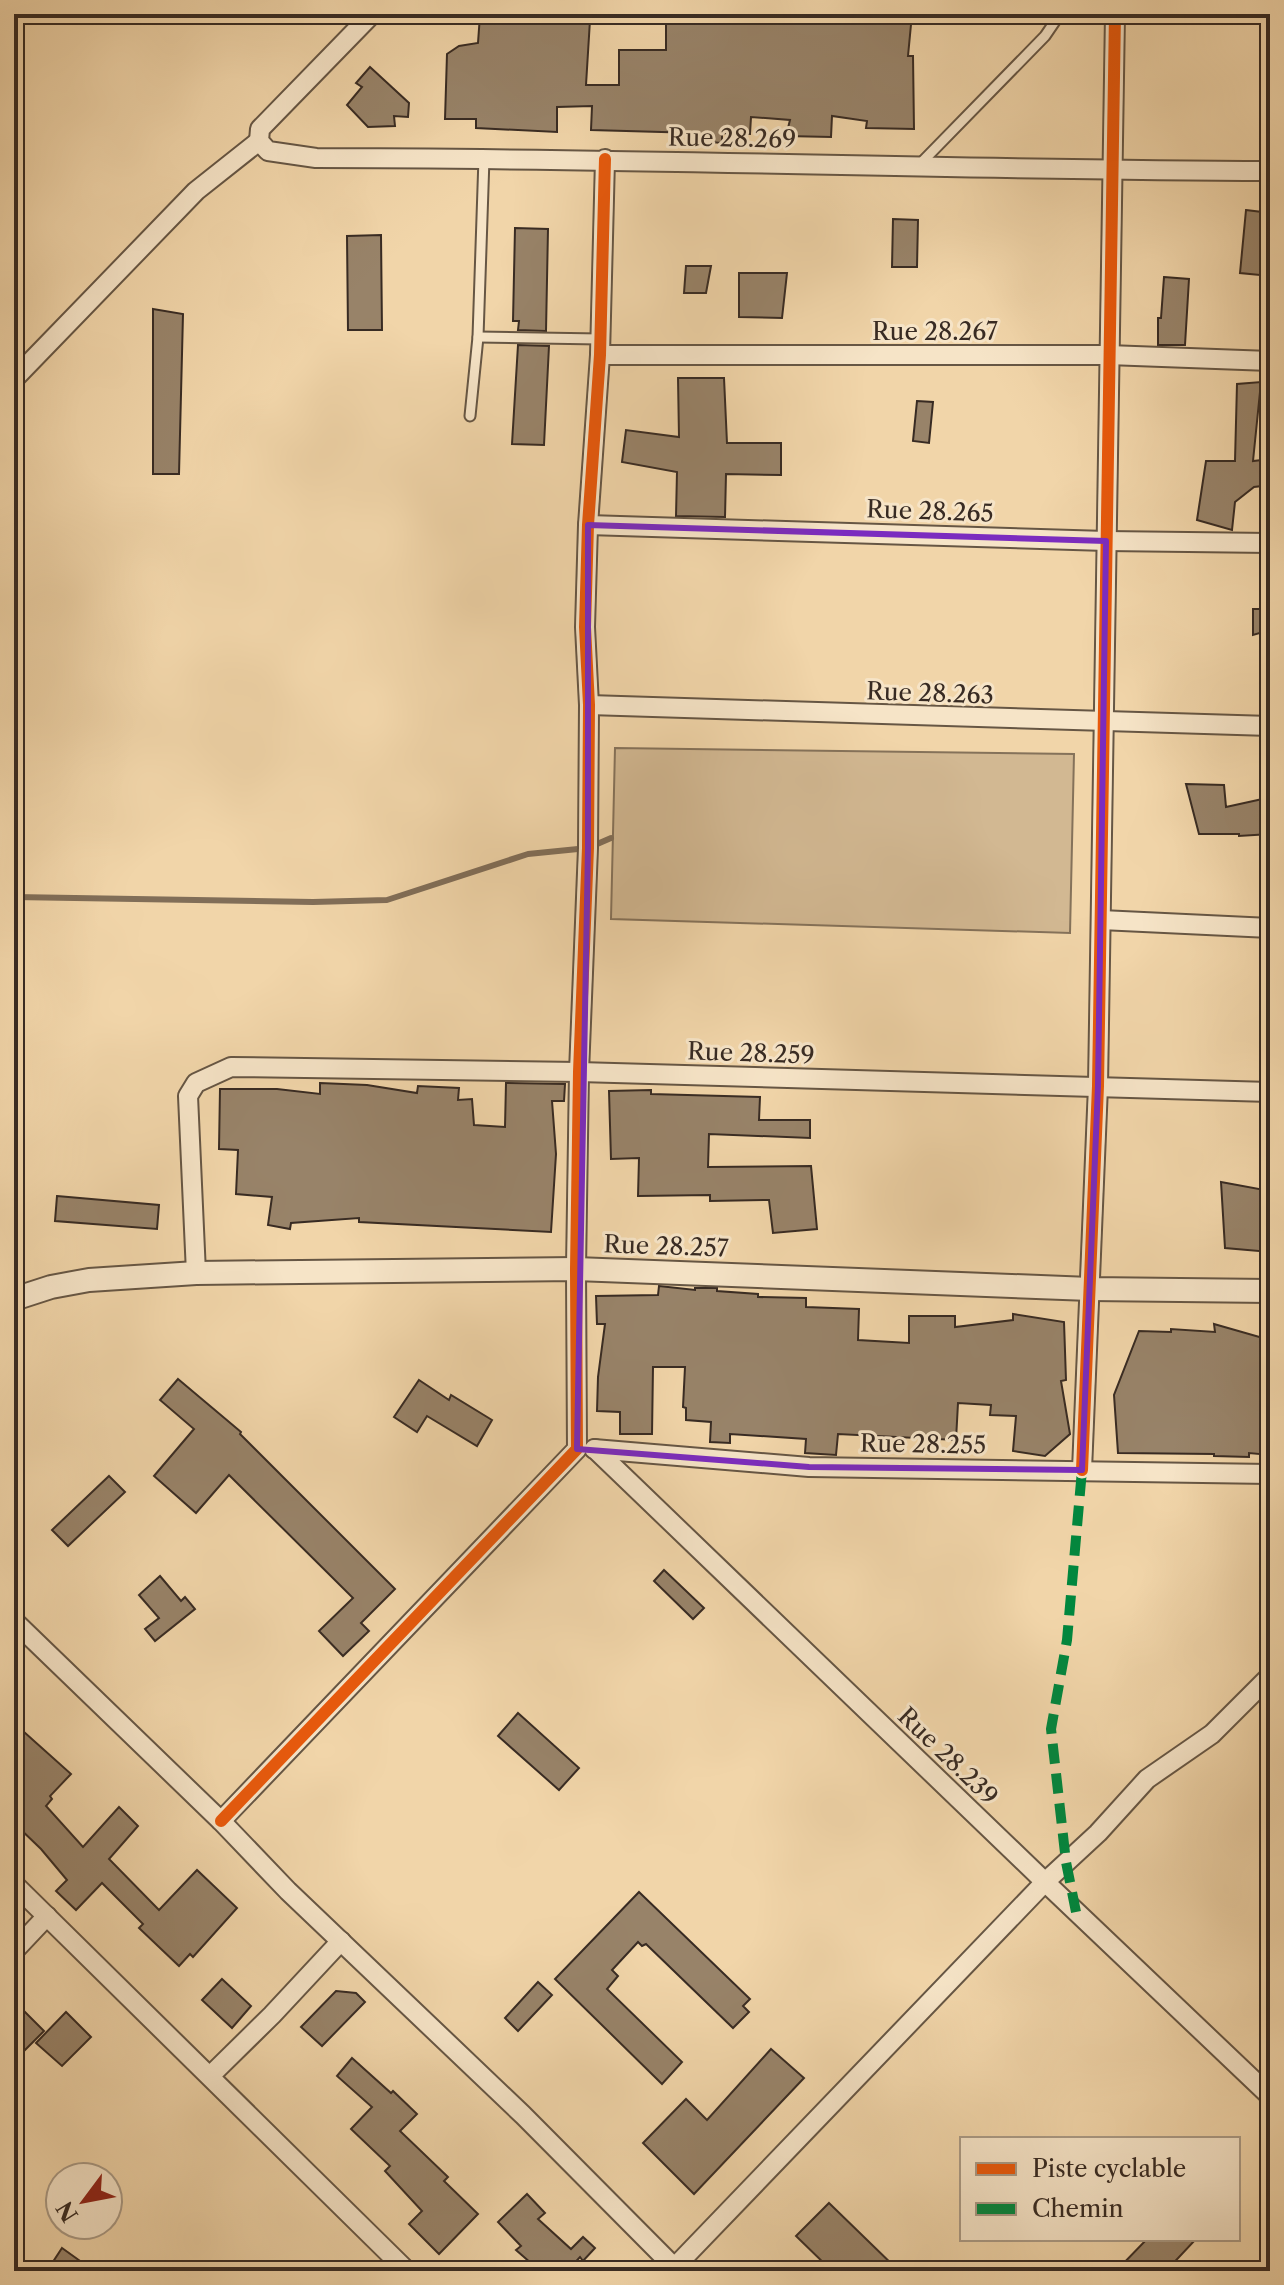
<svg xmlns="http://www.w3.org/2000/svg" width="1284" height="2285" viewBox="0 0 1284 2285" font-family="'Libre Caslon Text',serif">
	<style>
		.green { fill: #d2b892; stroke: #85725a; stroke-width: 2 }
		.lines { fill: none; stroke-linecap: round; stroke-linejoin: round }
		.stream { stroke: #816e58; stroke-width: 6 }
		.building { fill: #988369; stroke: #382b23; stroke-width: 2 }
		.service-casing { stroke: #665644; stroke-width: 13 }
		.minor-casing { stroke: #665644; stroke-width: 22 }
		.tertiary-casing { stroke: #665644; stroke-width: 26 }
		.service { stroke: #f6e4c7; stroke-width: 9 }
		.minor { stroke: #f6e4c7; stroke-width: 18 }
		.tertiary { stroke: #f6e4c7; stroke-width: 22 }
		.quiet { stroke: #00873e; stroke-width: 10; stroke-dasharray: 20 10; stroke-linecap: butt }
		.cycleway-casing { stroke: #f6e4c7; stroke-width: 17 }
		.cycleway { stroke: #e8590c; stroke-width: 12 }
		.marked { fill: none; stroke: #7b2cbf; stroke-width: 6; stroke-linejoin: round }
		.labels { text-anchor: middle; dominant-baseline: central; stroke-width: 6; stroke-linejoin: round; paint-order: stroke }
		.street-label { font-size: 24px; fill: #382b23; stroke: #f6e4c7 }
	</style>
	<rect width="100%" height="100%" fill="#f1d5a9"/>
	<filter id="stains"><feTurbulence type="fractalNoise" baseFrequency=".0025" numOctaves="4"/><feColorMatrix values="0 0 0 0 .2 0 0 0 0 .09 0 0 0 0 .02 0 0 0 .5 -.17"/></filter>
	<radialGradient id="worn" r=".72"><stop offset=".6" stop-color="#630" stop-opacity="0"/><stop offset="1" stop-color="#630" stop-opacity=".3"/></radialGradient>
	<!-- green -->
	<path class="green" d="M615,748L1074,754L1070,933L611,919Z"/>
	<g class="lines">
		<!-- stream -->
		<path class="stream" d="M14,897L313,902L387,900L528,854L588,848L611,838"/>
	</g>
	<!-- building -->
	<g class="building">
		<path d="M538,14L590,20L586,85H619V50H666V14H912L908,56H913L914,129L866,128L867,121L832,116L831,137L786,136L790,120L751,117L750,134L722,133V143L697,141V133L591,130L592,106L557,107V132L476,128V119H445L447,54L459,46L478,43L480,15Z"/>
		<path d="M370,67L409,103L408,117L394,116L395,126L368,127L347,105L362,87L356,83Z"/>
		<path d="M1246,210L1270,213V276L1240,273Z"/>
		<path d="M893,219L918,220L917,267H892Z"/>
		<path d="M515,228L548,229L546,331L518,330L519,321H513Z"/>
		<path d="M381,235L382,330H348L347,236Z"/>
		<path d="M686,266H711L706,293H684Z"/>
		<path d="M739,273H787L782,318L739,317Z"/>
		<path d="M1164,277L1189,279L1185,345H1158V318H1161Z"/>
		<path d="M153,309L183,314L179,474H153Z"/>
		<path d="M518,345L549,346L544,445L512,444Z"/>
		<path d="M678,378H724L727,443H781V475L726,474L725,517L676,516L677,472L622,462L626,430L679,437Z"/>
		<path d="M1261,382L1253,461L1270,459V485L1254,487L1235,502L1232,530L1197,520L1206,461H1235L1237,384Z"/>
		<path d="M917,401L933,402L929,443L913,441Z"/>
		<path d="M1253,609H1270V630L1253,635Z"/>
		<path d="M1186,784L1224,785L1226,807L1267,798L1270,834L1239,836V834H1199Z"/>
		<path d="M320,1083L367,1085L417,1093L418,1086L459,1088L458,1100L472,1099L474,1125L505,1127L506,1083L565,1084L564,1101H552L556,1154L551,1232L359,1222V1218L291,1223L290,1229L268,1225L272,1197L236,1194L238,1150L219,1149L220,1089H277L320,1094Z"/>
		<path d="M651,1090V1094L760,1097L759,1120H810V1138L709,1134L708,1167L811,1166L817,1229L773,1233L769,1200L710,1201V1195L638,1196L639,1158L611,1159L609,1091Z"/>
		<path d="M1221,1182L1270,1191V1252L1225,1248Z"/>
		<path d="M57,1196L159,1205L157,1229L55,1221Z"/>
		<path d="M659,1286L695,1290V1288H717V1291L758,1294V1297L806,1298V1307L859,1309L858,1340L909,1343V1316H955V1327L1013,1320V1314L1064,1322L1066,1380L1061,1381L1070,1434L1045,1456L1013,1451L1016,1416L990,1415L991,1405L958,1403L956,1440L838,1434L836,1455L805,1453L806,1439L730,1434V1443L710,1442L711,1422L686,1420V1408L683,1407L685,1367H653L652,1434H620V1412L597,1411L598,1377L605,1324H597L596,1296L658,1295Z"/>
		<path d="M1214,1324L1270,1340V1455L1249,1453V1457L1214,1456V1454L1118,1453L1114,1395L1139,1331L1171,1332V1329L1215,1332Z"/>
		<path d="M178,1379L241,1432L240,1434L395,1589L361,1623L369,1631L343,1656L319,1631L353,1598L229,1475L196,1513L154,1476L194,1429L160,1400Z"/>
		<path d="M419,1380L449,1400L451,1395L492,1420L477,1446L427,1416L417,1432L394,1417Z"/>
		<path d="M109,1476L125,1492L68,1546L52,1530Z"/>
		<path d="M664,1570L704,1608L693,1619L654,1581Z"/>
		<path d="M160,1576L181,1601L185,1597L195,1609L155,1641L145,1629L159,1618L139,1595Z"/>
		<path d="M518,1713L579,1768L559,1790L498,1736Z"/>
		<path d="M14,1723L71,1774L50,1796L52,1799L46,1806L83,1847L119,1807L138,1826L109,1859L159,1910L197,1870L237,1908L193,1957L190,1954L179,1966L139,1928L143,1924L102,1883L76,1910L56,1891L67,1880L41,1849L14,1823V1774L21,1766L14,1759Z"/>
		<path d="M639,1892L750,1999L743,2006L749,2012L733,2028L646,1944L642,1946L638,1942L612,1970L618,1976L607,1989L682,2062L662,2084L555,1979Z"/>
		<path d="M222,1979L251,2006L232,2028L202,2000Z"/>
		<path d="M538,1982L552,1995L518,2031L505,2018Z"/>
		<path d="M336,1991L356,1993L365,2002L322,2046L301,2027Z"/>
		<path d="M14,2001L44,2031L14,2061Z"/>
		<path d="M66,2012L91,2037L62,2066L36,2043Z"/>
		<path d="M771,2049L804,2078L694,2194L643,2143L686,2099L707,2120Z"/>
		<path d="M352,2058L391,2093L393,2091L417,2114L400,2131L448,2177L444,2181L478,2214L439,2254L409,2224L422,2211L385,2171L390,2166L351,2129L372,2107L337,2076Z"/>
		<path d="M527,2194L545,2213L538,2219L571,2249L583,2237L595,2248L583,2261L580,2257L567,2271H540L516,2250L521,2246L498,2222Z"/>
		<path d="M829,2203L899,2271H832L796,2236Z"/>
		<path d="M1147,2239H1196L1166,2271H1116Z"/>
		<path d="M62,2248L94,2271H47Z"/>
	</g>
	<g class="lines">
		<defs>
			<g id="service">
				<path d="M920,164L1045,36L1060,14"/>
				<path d="M478,337L600,339"/>
				<path d="M470,416L478,337L484,158"/>
			</g>
			<g id="minor">
				<path d="M372,14L260,129L259,141L268,151L316,158C634,158 952,170 1270,171"/>
				<path d="M600,355H1108L1270,361"/>
				<path d="M14,379L196,191L259,141"/>
				<path d="M588,525L1106,541L1270,543"/>
				<path d="M589,705L1270,726"/>
				<path d="M1101,920L1270,928"/>
				<path d="M196,1273L188,1096L196,1083L231,1067L579,1072L1270,1092"/>
				<path d="M594,1449L809,1467L1270,1474"/>
				<path d="M595,1449L1045,1882L1270,2096"/>
				<path d="M1082,1470L1098,1086L1115,14"/>
				<path d="M14,1621L221,1821L288,1891L523,2115L678,2271"/>
				<path d="M221,1821L577,1449L576,1269L579,1072L588,848L589,705L585,627L588,525L600,355L605,159"/>
				<path d="M14,1884L407,2271"/>
				<path d="M14,1951L47,1916"/>
				<path d="M211,2075L272,2015L341,1941"/>
				<path d="M671,2271L1045,1882L1098,1833L1147,1779L1212,1734L1270,1676"/>
			</g>
			<path id="tertiary" d="M14,1299L51,1287L89,1280L196,1273L576,1269L1090,1289L1270,1291"/>
		</defs>
		<!-- service casing -->
		<use href="#service" class="service-casing"/>
		<!-- minor casing -->
		<use href="#minor" class="minor-casing"/>
		<!-- tertiary casing -->
		<use href="#tertiary" class="tertiary-casing"/>
		<!-- service -->
		<use href="#service" class="service"/>
		<!-- minor -->
		<use href="#minor" class="minor"/>
		<!-- tertiary -->
		<use href="#tertiary" class="tertiary"/>
		<!-- quiet -->
		<path class="quiet" d="M1076,1912L1066,1862L1051,1729L1067,1640L1082,1470"/>
		<defs>
			<g id="cycleway">
				<path d="M1082,1470L1098,1086L1115,14"/>
				<path d="M221,1821L577,1449L576,1269L579,1072L588,848L589,705L585,627L588,525L600,355L605,159"/>
			</g>
		</defs>
		<!-- cycleway casing -->
		<use href="#cycleway" class="cycleway-casing"/>
		<!-- cycleway -->
		<use href="#cycleway" class="cycleway"/>
	</g>
	<!-- marked area -->
	<path class="marked" d="M588,525L1106,541L1098,1086L1082,1470L809,1467L577,1449L588,848Z"/>
	<g class="labels">
		<!-- street labels -->
		<g class="street-label">
			<text transform="translate(732 138) rotate(1)">Rue 28.269</text>
			<text x="935" y="331">Rue 28.267</text>
			<text transform="translate(930 511) rotate(2)">Rue 28.265</text>
			<text transform="translate(930 693) rotate(2)">Rue 28.263</text>
			<text transform="translate(751 1053) rotate(2)">Rue 28.259</text>
			<text transform="translate(666 1246) rotate(2)">Rue 28.257</text>
			<text transform="translate(923 1444) rotate(1)">Rue 28.255</text>
			<text transform="translate(948 1756) rotate(44)">Rue 28.239</text>
		</g>
	</g>
	<!-- margin -->
	<rect width="1284" height="2285" fill="none" stroke="#f1d5a9" stroke-width="48"/>
	<rect x="16" y="16" width="1252" height="2253" fill="none" stroke="#382b23" stroke-width="4"/>
	<rect x="24" y="24" width="1236" height="2237" fill="none" stroke="#382b23" stroke-width="2"/>
	<!-- legend -->
	<rect x="960" y="2137" width="280" height="104" fill="#f6e4c7" stroke="#aa9a85" stroke-width="2"/>
	<rect x="976" y="2163" width="40" height="12" fill="#e8590c" stroke="#aa9a85" stroke-width="2"/>
	<text x="1032" y="2177" font-size="24" fill="#382b23">Piste cyclable</text>
	<rect x="976" y="2203" width="40" height="12" fill="#00873e" stroke="#aa9a85" stroke-width="2"/>
	<text x="1032" y="2217" font-size="24" fill="#382b23">Chemin</text>
	<!-- north arrow -->
	<g transform="translate(84 2201) rotate(238)"><circle r="38" fill="#f6e4c7" stroke="#aa9a85" stroke-width="2"/>
	<path d="M0-6L14 30L0 20L-14 30Z" fill="#8f2418"/>
	<text y="-12" font-size="22" font-weight="bold" text-anchor="middle" fill="#382b23">N</text>
	</g>
	<rect width="100%" height="100%" filter="url(#stains)"/>
	<rect width="100%" height="100%" fill="url(#worn)"/>
</svg>
